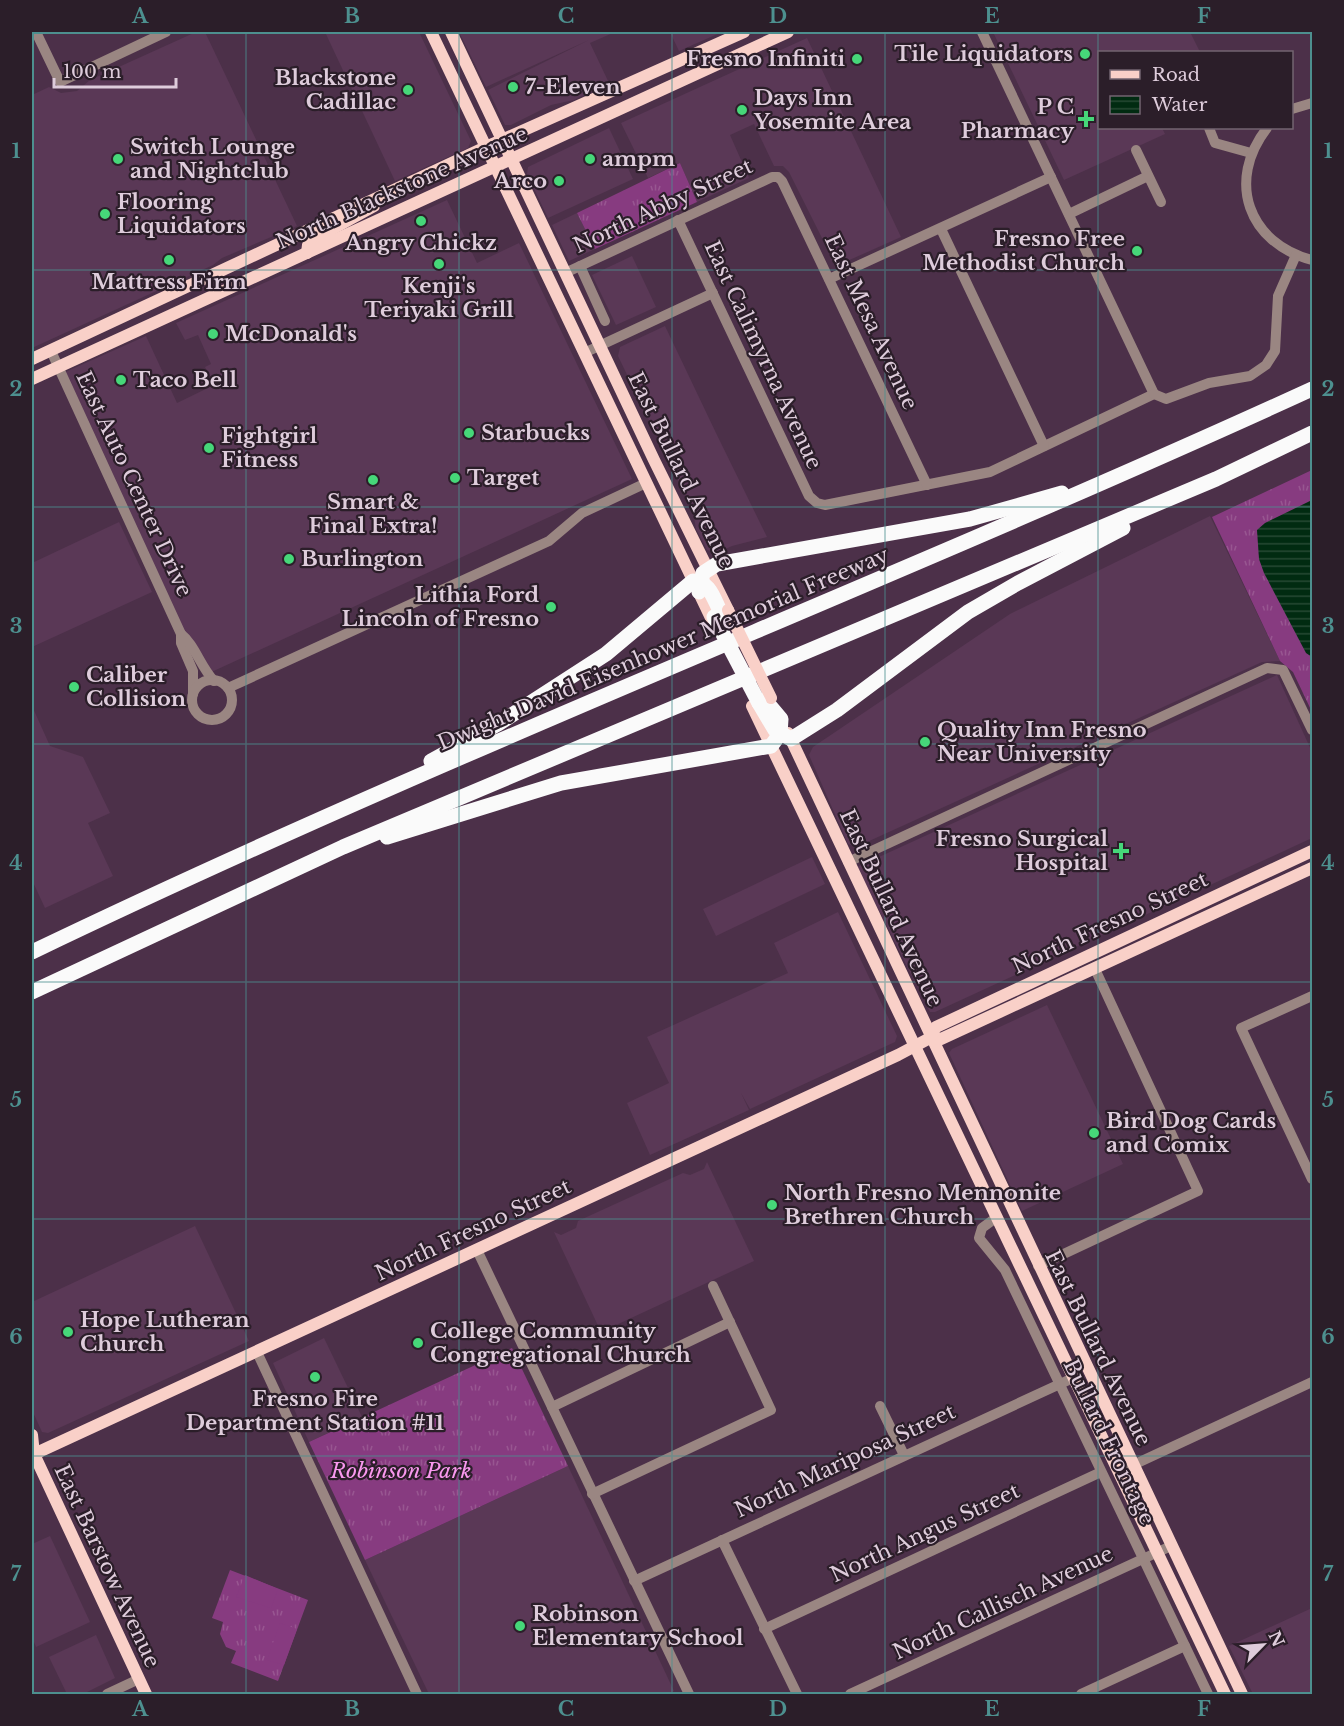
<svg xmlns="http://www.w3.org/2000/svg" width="1344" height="1726" viewBox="0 0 1344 1726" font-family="'Libre Baskerville',serif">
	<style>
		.built { fill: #5a3856 }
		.grass { fill: url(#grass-tufts) }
		.garden { fill: #873b80 }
		.water { fill: url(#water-rules) }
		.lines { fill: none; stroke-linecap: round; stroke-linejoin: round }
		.minor { stroke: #9a8682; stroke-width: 10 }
		.major { stroke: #f9d0c8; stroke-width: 12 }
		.highway { stroke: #fafafa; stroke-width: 15 }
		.major-bridge { stroke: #f9d0c8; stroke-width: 12 }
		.highway-bridge { stroke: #fafafa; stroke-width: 15 }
		.grid { fill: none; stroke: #4d908f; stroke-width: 1.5; stroke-opacity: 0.55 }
		.poi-dot { fill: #46d779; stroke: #2b1e29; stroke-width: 2 }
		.labels { text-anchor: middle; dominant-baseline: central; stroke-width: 4.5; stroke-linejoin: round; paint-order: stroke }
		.poi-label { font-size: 21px; font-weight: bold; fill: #deccdb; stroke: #2b1e29; text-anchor: start }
		.street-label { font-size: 21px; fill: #deccdb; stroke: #2b1e29 }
		.park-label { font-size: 21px; font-style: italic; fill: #f998ee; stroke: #2b1e29 }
		.neatline { fill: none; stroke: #4d908f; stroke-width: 2 }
		.grid-label { font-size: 20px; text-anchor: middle; font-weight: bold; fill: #4d908f }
	</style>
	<defs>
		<pattern id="grass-tufts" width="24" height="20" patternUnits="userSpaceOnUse" patternTransform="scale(1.5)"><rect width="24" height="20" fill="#873b80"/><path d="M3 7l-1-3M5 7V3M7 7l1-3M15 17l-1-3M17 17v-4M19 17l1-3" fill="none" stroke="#985691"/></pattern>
		<pattern id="water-rules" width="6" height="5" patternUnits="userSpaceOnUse" patternTransform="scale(1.5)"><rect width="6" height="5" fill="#012b11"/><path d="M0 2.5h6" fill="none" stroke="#264933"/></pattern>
	</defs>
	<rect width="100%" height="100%" fill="#4c3049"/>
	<!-- built -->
	<g class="built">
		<path d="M196,32H205L297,226L222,258L213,265L32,348V95L49,87L61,93L77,91L90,80Z"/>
		<path d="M325,32H419L471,141L468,148L395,181Z"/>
		<path d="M459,32H615L590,43L609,83L574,100L551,105L511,125H505L488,90L589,40L486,87Z"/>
		<path d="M670,32H722L679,51Z"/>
		<path d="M993,32H1190L1200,52H1100V128H1162L1165,134L1064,180Z"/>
		<path d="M807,38L901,237L836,266L789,172L783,166H774L754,124L730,135L749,178L697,202L680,163L648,178L621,123Z"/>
		<path d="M609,128L633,179L548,218L527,174L528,167Z"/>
		<path d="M447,200L477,263L519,243L632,479L205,675L63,373L146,336L177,403L214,385L205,367L211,364L198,335L185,340L176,323Z"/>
		<path d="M577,213L595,249L569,261L552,225Z"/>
		<path d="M632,256L656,307L616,325L592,275Z"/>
		<path d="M665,326L716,433L767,537L732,546L717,553L707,550L696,529L693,511L618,356L620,347Z"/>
		<path d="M1210,516L1280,661L1262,662L856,847L848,844L809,755L813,747L1010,614Z"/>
		<path d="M119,522L152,592L32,647V563Z"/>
		<path d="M1277,675L1312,752V838L935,1012H930L857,867Z"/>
		<path d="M32,706L50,746L83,757L110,813L88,823L113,876L45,908L32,880Z"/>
		<path d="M812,857L825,884L716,936L703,909Z"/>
		<path d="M838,912L897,1036L895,1042L750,1109L741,1093L749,1110L650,1155L627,1103L669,1083L647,1037L788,973L774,943Z"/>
		<path d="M1047,1005L1123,1164L1022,1211L949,1053L952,1049Z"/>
		<path d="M707,1162L754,1261L601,1332L554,1232L561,1235L576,1228L578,1221L683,1173L690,1175L704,1169Z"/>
		<path d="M195,1226L249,1341L48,1433L42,1432L32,1410V1302Z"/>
		<path d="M324,1338L362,1417L309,1442L273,1363Z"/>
		<path d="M568,1466L674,1691L668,1694H429L365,1560Z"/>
		<path d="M50,1536L90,1622L36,1647L32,1637V1544Z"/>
		<path d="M1312,1608V1694H1253L1229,1646Z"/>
		<path d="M96,1635L115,1678L83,1694H67L49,1657Z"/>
	</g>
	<!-- grass -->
	<g class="grass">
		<path d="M680,163L697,202L595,249L577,213Z"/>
		<path d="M1312,470V712L1293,672L1280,661L1212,517Z"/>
		<path d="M512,1348L568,1466L365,1560L309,1442Z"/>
		<path d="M230,1570L308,1600L278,1681L231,1663L236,1651L226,1647L220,1634L223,1622L212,1618Z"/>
	</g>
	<!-- garden -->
	<g class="garden">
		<path d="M245,1575L278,1589L271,1608L236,1597Z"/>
		<path d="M280,1623L297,1629L284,1665L267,1660Z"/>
	</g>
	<!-- water -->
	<path class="water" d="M1312,500V657L1306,653L1264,573L1259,559L1257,530L1265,523Z"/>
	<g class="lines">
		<!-- minor -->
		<g class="minor">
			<path d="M36,32L60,82L166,32"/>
			<path d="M982,32L1154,394"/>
			<path d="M1292,109L1312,103"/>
			<path d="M1209,128L1215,143L1251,153"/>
			<path d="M1267,128C1226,181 1248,243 1312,260"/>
			<path d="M1136,150L1161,202"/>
			<path d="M1069,214L1148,176"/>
			<path d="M678,220L809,496L817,503L825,505L990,472L1154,394"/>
			<path d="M941,229L1044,446"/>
			<path d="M580,266L605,321"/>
			<path d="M565,273L772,177H778L782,181L927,485"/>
			<path d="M829,279L1051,177"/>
			<path d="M51,351L181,634V643L193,671V694"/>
			<path d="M584,353L713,293"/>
			<path d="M1154,394L1166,399L1209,383L1250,376L1266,365L1275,351L1278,296L1296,255"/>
			<path d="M181,634C195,645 200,666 214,681"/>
			<circle cx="212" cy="700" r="20"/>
			<path d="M228,688L549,541L582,513L646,483"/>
			<path d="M848,862L1267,668L1283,670L1312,730"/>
			<path d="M1312,996L1241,1028L1312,1179"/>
			<path d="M997,1217L982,1228L979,1238L1005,1270L1208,1694"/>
			<path d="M477,1250L689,1694"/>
			<path d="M1038,1266L1198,1191L1095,969"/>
			<path d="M257,1352L417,1694"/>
			<path d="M880,1406L904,1455"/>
			<path d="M552,1407L730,1322"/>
			<path d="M1118,1472L1312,1382"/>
			<path d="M592,1494L771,1410L713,1286"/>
			<path d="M722,1540L797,1694"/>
			<path d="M634,1581L1073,1378"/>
			<path d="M764,1629L1101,1472"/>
			<path d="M107,1694L139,1679"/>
			<path d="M850,1694L1171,1546"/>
			<path d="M1081,1694L1185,1646"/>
		</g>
		<!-- major -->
		<g class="major">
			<path d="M431,32L711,618"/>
			<path d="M451,32L654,460L728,610"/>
			<path d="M307,253L308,245L314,239L374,206"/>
			<path d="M32,359L486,147L744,32"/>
			<path d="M32,379L788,32"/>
			<path d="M752,706L1225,1694"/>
			<path d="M788,733L1242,1694"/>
			<path d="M930,1038L941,1039L1312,868"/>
			<path d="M32,1435L34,1454L146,1694"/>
			<path d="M32,1455L898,1055L930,1038L936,1027L1312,851"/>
		</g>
		<!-- highway -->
		<g class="highway">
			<path d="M699,592L703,573L717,564L970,519L1062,493"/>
			<path d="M759,703L775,730L791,739L837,710L968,612L1018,583L1123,528"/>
			<path d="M431,761L498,724L606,654L693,581C710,581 714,600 721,613"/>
			<path d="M387,837L561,783L771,746L780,734L781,719L765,700"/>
			<path d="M32,952C452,750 888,583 1312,389"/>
			<path d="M32,992L343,847L1216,479L1312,433"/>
		</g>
		<!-- major-bridge -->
		<path class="major-bridge" d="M728,610L771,698"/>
		<!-- highway-bridge -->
		<path class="highway-bridge" d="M714,617L759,703"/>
	</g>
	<!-- grid -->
	<path class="grid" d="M246,32V1694M459,32V1694M672,32V1694M885,32V1694M1098,32V1694M32,270H1312M32,507H1312M32,744H1312M32,982H1312M32,1219H1312M32,1456H1312"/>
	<!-- markers -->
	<g class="poi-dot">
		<circle cx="1085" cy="54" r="6"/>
		<circle cx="857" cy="59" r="6"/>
		<circle cx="513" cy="87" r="6"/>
		<circle cx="408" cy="90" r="6"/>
		<circle cx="742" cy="110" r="6"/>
		<path d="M1083 110h6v6h6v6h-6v6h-6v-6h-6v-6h6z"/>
		<circle cx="118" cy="159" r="6"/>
		<circle cx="590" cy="159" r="6"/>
		<circle cx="559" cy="181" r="6"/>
		<circle cx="105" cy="214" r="6"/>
		<circle cx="421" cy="221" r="6"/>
		<circle cx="1137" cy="251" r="6"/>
		<circle cx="169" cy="260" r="6"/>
		<circle cx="439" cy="264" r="6"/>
		<circle cx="213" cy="334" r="6"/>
		<circle cx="121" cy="380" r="6"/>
		<circle cx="469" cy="433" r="6"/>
		<circle cx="209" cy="448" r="6"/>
		<circle cx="455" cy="478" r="6"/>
		<circle cx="373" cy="480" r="6"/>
		<circle cx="289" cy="559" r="6"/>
		<circle cx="551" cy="607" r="6"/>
		<circle cx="74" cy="687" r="6"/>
		<circle cx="925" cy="742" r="6"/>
		<path d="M1118 842h6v6h6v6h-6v6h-6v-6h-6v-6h6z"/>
		<circle cx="1094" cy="1133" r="6"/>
		<circle cx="772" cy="1205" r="6"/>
		<circle cx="68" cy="1332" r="6"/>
		<circle cx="418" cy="1343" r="6"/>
		<circle cx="315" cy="1377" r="6"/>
		<circle cx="520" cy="1626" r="6"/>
	</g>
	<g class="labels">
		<!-- poi labels -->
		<g class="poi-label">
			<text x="1073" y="54" text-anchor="end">Tile Liquidators</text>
			<text x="845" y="59" text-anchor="end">Fresno Infiniti</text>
			<text x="396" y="78" text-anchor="end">Blackstone<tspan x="396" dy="24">Cadillac</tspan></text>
			<text x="525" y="87">7-Eleven</text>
			<text x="754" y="98">Days Inn<tspan x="754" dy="24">Yosemite Area</tspan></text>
			<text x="1074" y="107" text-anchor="end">P C<tspan x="1074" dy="24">Pharmacy</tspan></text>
			<text x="130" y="147">Switch Lounge<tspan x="130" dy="24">and Nightclub</tspan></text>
			<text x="602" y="159">ampm</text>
			<text x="547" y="181" text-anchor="end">Arco</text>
			<text x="117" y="202">Flooring<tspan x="117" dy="24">Liquidators</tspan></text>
			<text x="1125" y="239" text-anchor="end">Fresno Free<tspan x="1125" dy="24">Methodist Church</tspan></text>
			<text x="421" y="243" text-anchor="middle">Angry Chickz</text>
			<text x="169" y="282" text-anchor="middle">Mattress Firm</text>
			<text x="439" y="286" text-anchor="middle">Kenji's<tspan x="439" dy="24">Teriyaki Grill</tspan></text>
			<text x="225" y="334">McDonald's</text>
			<text x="133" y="380">Taco Bell</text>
			<text x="481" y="433">Starbucks</text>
			<text x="221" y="436">Fightgirl<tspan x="221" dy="24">Fitness</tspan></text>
			<text x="467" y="478">Target</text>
			<text x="373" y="502" text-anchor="middle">Smart &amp;<tspan x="373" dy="24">Final Extra!</tspan></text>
			<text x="301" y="559">Burlington</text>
			<text x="539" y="595" text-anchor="end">Lithia Ford<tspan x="539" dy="24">Lincoln of Fresno</tspan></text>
			<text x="86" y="675">Caliber<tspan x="86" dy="24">Collision</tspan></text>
			<text x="937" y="730">Quality Inn Fresno<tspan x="937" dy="24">Near University</tspan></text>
			<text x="1108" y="839" text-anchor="end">Fresno Surgical<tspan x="1108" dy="24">Hospital</tspan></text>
			<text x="1106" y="1121">Bird Dog Cards<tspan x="1106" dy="24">and Comix</tspan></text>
			<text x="784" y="1193">North Fresno Mennonite<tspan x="784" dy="24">Brethren Church</tspan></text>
			<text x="80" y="1320">Hope Lutheran<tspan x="80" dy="24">Church</tspan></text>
			<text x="430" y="1331">College Community<tspan x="430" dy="24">Congregational Church</tspan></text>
			<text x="315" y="1399" text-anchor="middle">Fresno Fire<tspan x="315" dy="24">Department Station #11</tspan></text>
			<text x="532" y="1614">Robinson<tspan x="532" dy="24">Elementary School</tspan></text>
		</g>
		<!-- street labels -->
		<g class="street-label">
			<text transform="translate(402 188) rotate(-24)">North Blackstone Avenue</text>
			<text transform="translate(663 206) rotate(-25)">North Abby Street</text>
			<text transform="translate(871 322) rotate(65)">East Mesa Avenue</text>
			<text transform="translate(763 355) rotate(65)">East Calimyrna Avenue</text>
			<text transform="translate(681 470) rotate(64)">East Bullard Avenue</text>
			<text transform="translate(134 484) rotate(65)">East Auto Center Drive</text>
			<text transform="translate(663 649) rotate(-23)">Dwight David Eisenhower Memorial Freeway</text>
			<text transform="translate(891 908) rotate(65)">East Bullard Avenue</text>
			<text transform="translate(1110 923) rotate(-25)">North Fresno Street</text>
			<text transform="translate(473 1230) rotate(-25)">North Fresno Street</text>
			<text transform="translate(1098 1348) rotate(64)">East Bullard Avenue</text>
			<text transform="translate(1109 1442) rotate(64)">Bullard Frontage</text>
			<text transform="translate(845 1461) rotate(-25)">North Mariposa Street</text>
			<text transform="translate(925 1533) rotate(-25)">North Angus Street</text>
			<text transform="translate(107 1566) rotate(65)">East Barstow Avenue</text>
			<text transform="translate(1003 1603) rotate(-25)">North Callisch Avenue</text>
		</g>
		<!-- park labels -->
		<g class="park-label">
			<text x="401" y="1471">Robinson Park</text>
		</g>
	</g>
	<!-- border -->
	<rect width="1344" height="1726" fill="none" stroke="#2b1e29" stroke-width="66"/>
	<!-- legend -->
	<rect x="1098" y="51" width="195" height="78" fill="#2b1e29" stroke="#736470" stroke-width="1.5"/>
	<rect x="1110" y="70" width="30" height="9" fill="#f9d0c8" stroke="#736470" stroke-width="1.5"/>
	<text x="1152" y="81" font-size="18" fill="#deccdb">Road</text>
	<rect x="1110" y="96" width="30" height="18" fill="url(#water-rules)" stroke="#736470" stroke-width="1.5"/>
	<text x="1152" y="111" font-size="18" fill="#deccdb">Water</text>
	<!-- north arrow -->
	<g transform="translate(1263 1645) rotate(65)" stroke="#2b1e29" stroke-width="4.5" paint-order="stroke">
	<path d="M0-4.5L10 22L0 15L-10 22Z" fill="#deccdb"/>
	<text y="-9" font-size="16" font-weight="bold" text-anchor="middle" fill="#deccdb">N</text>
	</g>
	<!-- scale -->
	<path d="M54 78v9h122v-9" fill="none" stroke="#deccdb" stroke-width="3"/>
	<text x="63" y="78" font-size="18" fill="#deccdb" stroke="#2b1e29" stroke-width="4.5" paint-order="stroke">100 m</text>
	<rect x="33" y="33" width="1278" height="1660" class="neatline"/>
	<g class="grid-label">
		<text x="140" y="23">A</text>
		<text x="352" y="23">B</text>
		<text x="566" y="23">C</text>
		<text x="778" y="23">D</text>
		<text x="992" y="23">E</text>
		<text x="1204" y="23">F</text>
		<text x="16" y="158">1</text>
		<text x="1328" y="158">1</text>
		<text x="16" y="396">2</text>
		<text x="1328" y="396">2</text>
		<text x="16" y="633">3</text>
		<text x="1328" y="633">3</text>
		<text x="16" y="870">4</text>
		<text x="1328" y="870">4</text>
		<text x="16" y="1107">5</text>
		<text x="1328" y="1107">5</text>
		<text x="16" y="1344">6</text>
		<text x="1328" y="1344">6</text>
		<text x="16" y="1581">7</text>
		<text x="1328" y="1581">7</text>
		<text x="140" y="1716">A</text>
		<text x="352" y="1716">B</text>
		<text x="566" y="1716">C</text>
		<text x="778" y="1716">D</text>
		<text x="992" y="1716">E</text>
		<text x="1204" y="1716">F</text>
	</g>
</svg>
